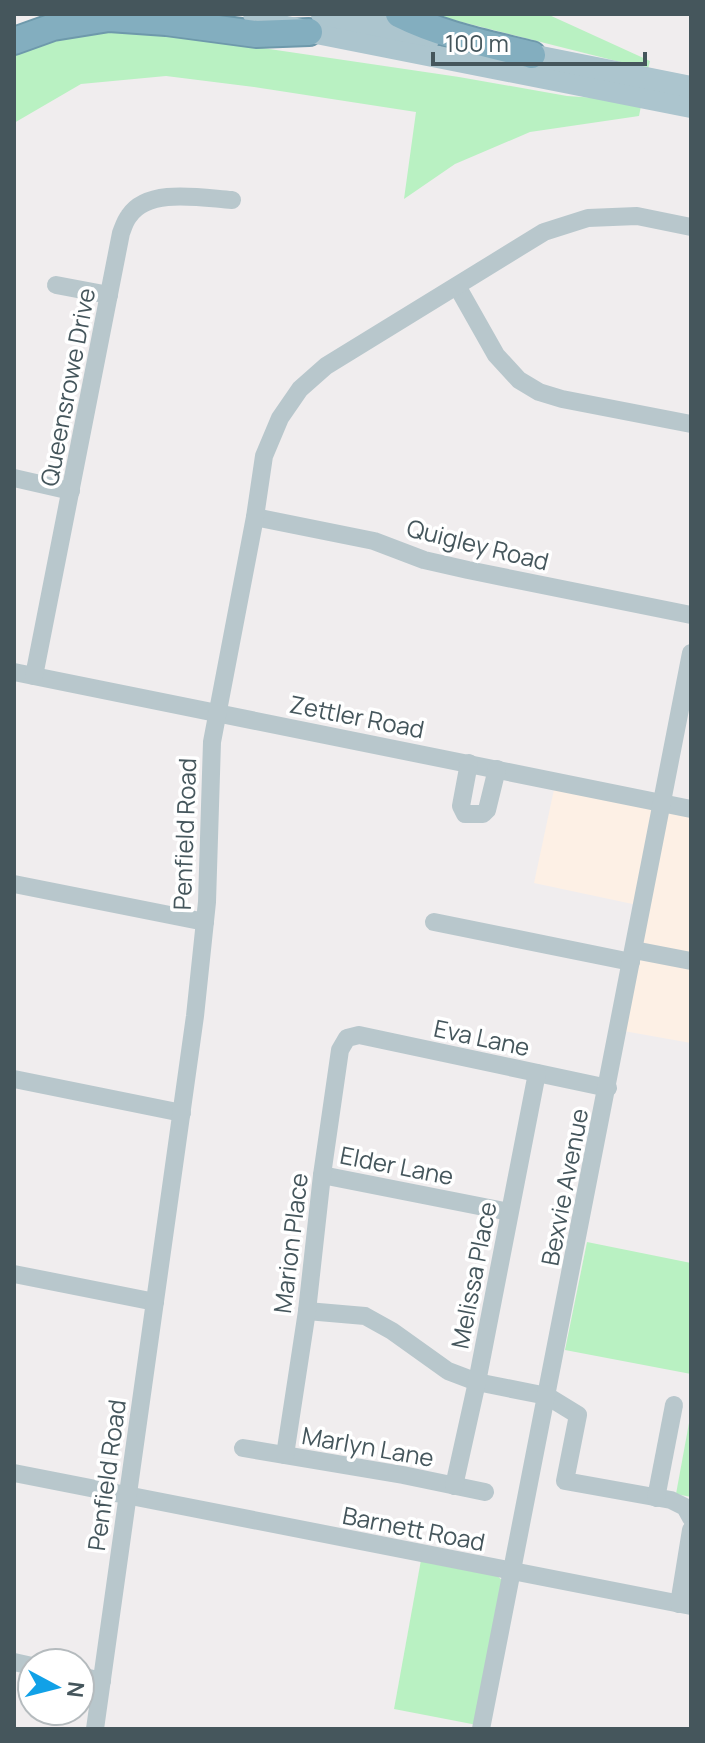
<svg xmlns="http://www.w3.org/2000/svg" width="705" height="1743" viewBox="0 0 705 1743" font-family="Manrope,sans-serif">
	<style>
		.commercial { fill: #fdf0e5 }
		.green { fill: #b9f1c2 }
		.lines { fill: none; stroke-linecap: round; stroke-linejoin: round }
		.highway-casing { stroke: #6e99ab; stroke-width: 30 }
		.minor { stroke: #b8c7cc; stroke-width: 18 }
		.major { stroke: #acc5ce; stroke-width: 22 }
		.highway { stroke: #83aebf; stroke-width: 26 }
		.labels { text-anchor: middle; dominant-baseline: central; stroke-width: 7; stroke-linejoin: round; paint-order: stroke }
		.street-label { font-size: 24px; fill: #45565c; stroke: #fff }
	</style>
	<rect width="100%" height="100%" fill="#f0edee"/>
	<!-- commercial -->
	<path class="commercial" d="M556,780L691,808V1043L618,1030L642,906L534,883Z"/>
	<!-- green -->
	<g class="green">
		<path d="M430,14H547L650,61L648,69Z"/>
		<path d="M97,31L160,33L459,77L567,96L596,98L641,106L639,116L530,132L455,164L404,199L416,112L254,87L166,76L81,84L14,123V56C41,44 67,34 97,31Z"/>
		<path d="M587,1242L691,1263V1374L565,1350Z"/>
		<path d="M691,1412V1497L676,1494Z"/>
		<path d="M421,1560L495,1574L503,1581L477,1725L394,1709Z"/>
	</g>
	<g class="lines">
		<defs>
			<g id="highway">
				<path d="M399,14C441,35 487,44 532,55"/>
				<path d="M14,41L53,27L109,18L166,22L256,34L309,32"/>
			</g>
		</defs>
		<!-- highway casing -->
		<use href="#highway" class="highway-casing"/>
		<!-- minor -->
		<g class="minor">
			<path d="M56,285L109,295"/>
			<path d="M457,286L496,355L519,380L539,392L562,399L691,424"/>
			<path d="M14,478L71,491"/>
			<path d="M255,517L374,541L424,560L468,570L691,615"/>
			<path d="M14,672L691,809"/>
			<path d="M34,676L121,233C123,228 125,221 129,216C148,187 202,198 232,200"/>
			<path d="M469,763L461,806L465,814H483L487,810L497,769"/>
			<path d="M14,884L205,922"/>
			<path d="M434,922L631,962"/>
			<path d="M634,950L691,961"/>
			<path d="M14,1079L182,1113"/>
			<path d="M322,1175L509,1212"/>
			<path d="M14,1274L155,1302"/>
			<path d="M307,1311L365,1316L392,1331L448,1371L477,1382L547,1396L578,1415L565,1481L671,1500L685,1507L691,1518"/>
			<path d="M243,1448L403,1475L485,1492"/>
			<path d="M285,1455L307,1311L322,1175L340,1050L347,1038L359,1035L608,1088"/>
			<path d="M14,1473L691,1606"/>
			<path d="M454,1486L477,1382L537,1073"/>
			<path d="M656,1498L674,1405"/>
			<path d="M679,1604L691,1530"/>
			<path d="M14,1662L32,1666"/>
			<path d="M80,1676L102,1681"/>
			<path d="M95,1729L195,1016L207,902L212,742L255,517L264,456L280,418L300,389L326,366L544,232L588,218L637,216L691,227"/>
			<path d="M481,1729L691,653"/>
		</g>
		<!-- major -->
		<g class="major">
			<path d="M254,14L261,22L691,107"/>
			<path d="M322,14L431,36"/>
			<path d="M516,52L691,87"/>
		</g>
		<!-- highway -->
		<use href="#highway" class="highway"/>
	</g>
	<g class="labels">
		<!-- street labels -->
		<g class="street-label">
			<text transform="translate(67 387) rotate(-79)">Queensrowe Drive</text>
			<text transform="translate(478 544) rotate(14)">Quigley Road</text>
			<text transform="translate(357 716) rotate(11)">Zettler Road</text>
			<text transform="translate(184 834) rotate(-88)">Penfield Road</text>
			<text transform="translate(482 1037) rotate(12)">Eva Lane</text>
			<text transform="translate(397 1165) rotate(11)">Elder Lane</text>
			<text transform="translate(564 1187) rotate(-79)">Bexvie Avenue</text>
			<text transform="translate(290 1243) rotate(-83)">Marion Place</text>
			<text transform="translate(473 1275) rotate(-79)">Melissa Place</text>
			<text transform="translate(368 1446) rotate(10)">Marlyn Lane</text>
			<text transform="translate(106 1475) rotate(-82)">Penfield Road</text>
			<text transform="translate(414 1528) rotate(11)">Barnett Road</text>
		</g>
	</g>
	<!-- border -->
	<rect width="705" height="1743" fill="none" stroke="#45565c" stroke-width="32"/>
	<!-- north arrow -->
	<g transform="translate(56 1687) rotate(97)"><circle r="38" fill="#ffffff" stroke="#b5bbbe" stroke-width="2"/>
	<path d="M0-6L14 30L0 20L-14 30Z" fill="#11a1e7"/>
	<text y="-12" font-size="22" font-weight="bold" text-anchor="middle" fill="#45565c">N</text>
	</g>
	<!-- scale -->
	<path d="M433 52v12h212v-12" fill="none" stroke="#45565c" stroke-width="4"/>
	<text x="445" y="52" font-size="24" fill="#45565c" stroke="#ffffff" stroke-width="6" paint-order="stroke">100 m</text>
</svg>
